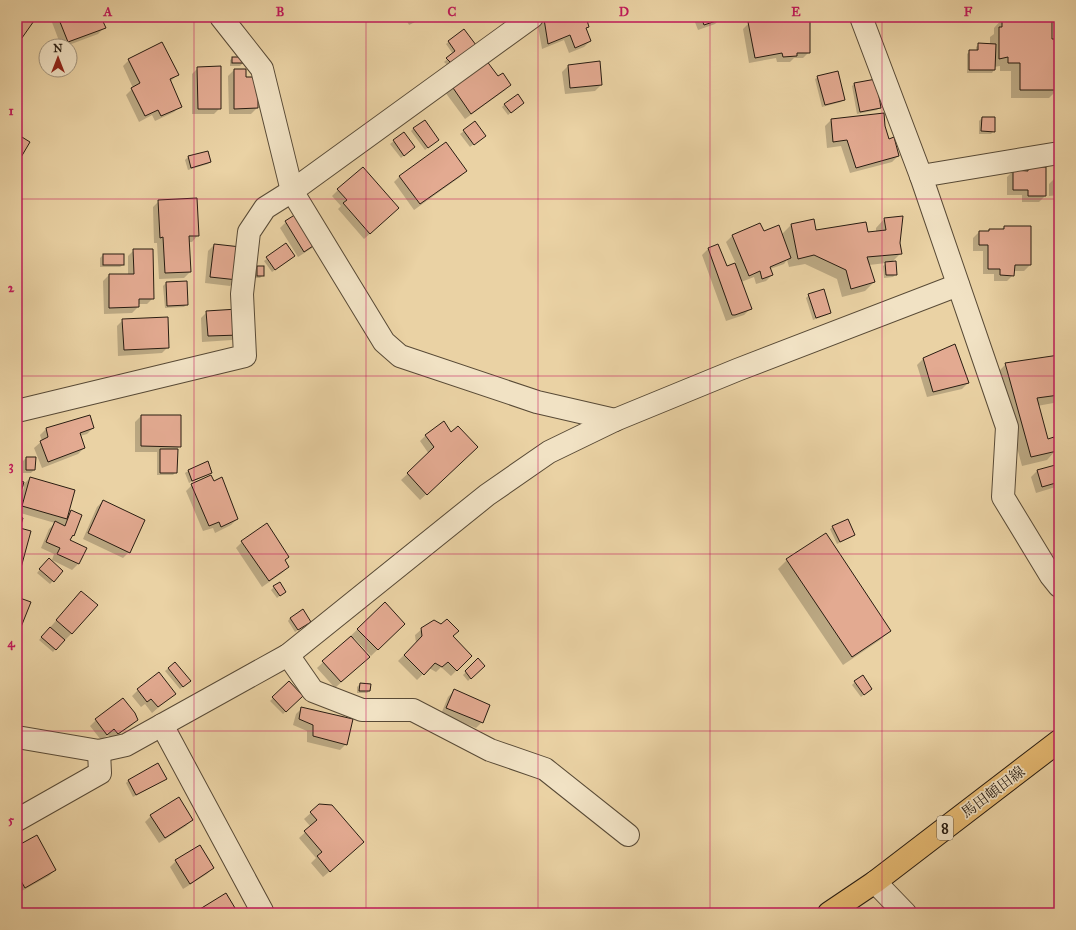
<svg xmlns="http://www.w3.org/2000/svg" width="1076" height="930" viewBox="0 0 1076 930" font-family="'IM FELL Great Primer','Noto Serif JP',serif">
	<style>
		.shadow { fill: #0003 }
		.building { fill: #e3aa91; stroke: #281c11 }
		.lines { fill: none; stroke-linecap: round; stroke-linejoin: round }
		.minor-casing { stroke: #584a36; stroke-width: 24 }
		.major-casing { stroke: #281c11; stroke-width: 24 }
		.minor { stroke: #f1e2c4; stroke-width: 22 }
		.major { stroke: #e5b972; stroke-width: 22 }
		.grid { fill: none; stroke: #c2185b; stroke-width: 1; stroke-opacity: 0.55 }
		.labels { text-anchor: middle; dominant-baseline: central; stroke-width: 3.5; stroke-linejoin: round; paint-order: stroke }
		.shield { fill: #f1e2c4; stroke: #645747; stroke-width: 1 }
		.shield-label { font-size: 14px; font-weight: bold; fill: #281c11 }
		.street-label { font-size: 15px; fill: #281c11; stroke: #f1e2c4 }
		.neatline { fill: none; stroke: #c2185b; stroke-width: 1.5 }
		.grid-label { font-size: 13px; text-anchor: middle; font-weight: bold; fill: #c2185b }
	</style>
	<rect width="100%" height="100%" fill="#ead2a4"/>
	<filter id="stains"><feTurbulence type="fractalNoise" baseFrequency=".005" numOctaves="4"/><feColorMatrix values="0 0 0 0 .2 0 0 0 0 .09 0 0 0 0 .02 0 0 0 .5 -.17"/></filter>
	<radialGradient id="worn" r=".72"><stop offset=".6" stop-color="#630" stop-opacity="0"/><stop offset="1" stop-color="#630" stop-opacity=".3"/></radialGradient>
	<!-- shadow -->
	<g class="shadow">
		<path d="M50,17H100L104,28L98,34L66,46H61Z"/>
		<path d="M124,17H133L125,20Z"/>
		<path d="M405,17H425L409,25Z"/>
		<path d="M551,17H585L588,26L585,29L590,41L584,47L569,53L564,40L542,49L538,26L544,20Z"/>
		<path d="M693,17H720L721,18L715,24L698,30Z"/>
		<path d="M776,17H809V52L803,58H794L790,62H777L776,58L749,63L743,29L749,23Z"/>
		<path d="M1003,18L1051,40L1058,89L1049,98H1011V71H1000V66L994,67V70L992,73H967V54L970,51H976V47L979,44L990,45V37L994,34V28Z"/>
		<path d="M464,30L451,68L444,62L453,54L446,44Z"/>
		<path d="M233,58L243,63L240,66H230V60Z"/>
		<path d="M129,60L177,75L170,82L180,106L174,112L155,121L152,115L139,122L126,95L133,88L123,66Z"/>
		<path d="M568,66L601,85L595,91L565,94L562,72Z"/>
		<path d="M198,68L220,108L214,114H192V74Z"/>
		<path d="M234,70L245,78L257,108L251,114H229L228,76Z"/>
		<path d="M818,77L844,99L841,102L822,107L815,79Z"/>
		<path d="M497,78L510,85L504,91L465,119L445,92L451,86Z"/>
		<path d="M855,83L880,107L877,110L857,114L852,86Z"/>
		<path d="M523,103L508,115L502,107L505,104Z"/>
		<path d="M883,114L884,127L889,140L898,156L892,162L850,173L841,146L827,148L825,126L831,120Z"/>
		<path d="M982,118L994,131L991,134H979V121Z"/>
		<path d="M475,123L485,136L470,147L460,134Z"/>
		<path d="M414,128L435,142L425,150L411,131Z"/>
		<path d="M404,133L411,150L401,158L390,144Z"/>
		<path d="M207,152L210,162L208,164L188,170L185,160L188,157Z"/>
		<path d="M1059,162V195L1049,196V184L1054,179V167Z"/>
		<path d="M1028,168L1045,196L1039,202H1022V195H1007V177L1013,171L1024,172Z"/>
		<path d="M466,171L460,177L414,210L394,182L400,176Z"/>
		<path d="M338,190L392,214L364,239L338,209L341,206L332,196Z"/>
		<path d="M159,201L198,235L192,242H188L190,272L184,278L159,279L157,243H154L153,207Z"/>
		<path d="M885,218L899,243L900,254L892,262L896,274L893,277L884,278L883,266L886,263L869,265L874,282L865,291L842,297L837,279L805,264L789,267L787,260L784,264L770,269L772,275L766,281L756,284L754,277L741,282L750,309L744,315L726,321L702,255L708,249L718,245L727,267L736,264L726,242L732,236L763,232L781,235L791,225L816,231L867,233L876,232V228Z"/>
		<path d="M286,222L318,242L312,248L298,257L280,228Z"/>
		<path d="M1004,227L1030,265L1024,271H1014L1013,275L1007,281H994V274H983V251H973V238L979,232H987L989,230H1001Z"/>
		<path d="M214,245L237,280L230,286L205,283L208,251Z"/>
		<path d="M286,245L291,259L272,272L264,261Z"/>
		<path d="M134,250L153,298L147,304H138V307L132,313L104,314L103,281L109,275H128V256Z"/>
		<path d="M103,255H123V265L120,267H100V258Z"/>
		<path d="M258,267L263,275L260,278H255V270Z"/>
		<path d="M166,283L187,304L184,307L165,308L163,286Z"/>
		<path d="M809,295L830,313L827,315L813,320L806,298Z"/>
		<path d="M207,312L238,334L232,340L202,342L201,318Z"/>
		<path d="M123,320L168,347L162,353L118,356L117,326Z"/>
		<path d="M1059,356V402L1037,406L1047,440L1056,450L1047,460L1022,466L997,373L1006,364Z"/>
		<path d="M924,358L968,383L962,389L927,397L917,365Z"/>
		<path d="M89,416L93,428L87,434L80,436L84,448L78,454L42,468L34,448L42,441L40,435L46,429Z"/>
		<path d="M141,416L180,446L177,449L176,472L173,475H157V452H135V422Z"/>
		<path d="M451,433L471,453L420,500L401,480L429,454L420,441L426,435Z"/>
		<path d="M26,458L34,470L31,473H23V461Z"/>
		<path d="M207,463L211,472L208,475L189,483L185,473L188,471Z"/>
		<path d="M1059,465V486L1036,493L1031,477L1037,471Z"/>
		<path d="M30,478L67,516L71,511L73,535L69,541L78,564L72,570L52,560L54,554L41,548L49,529L55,523L17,512L24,487L22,486Z"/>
		<path d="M192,485L237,519L231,525L215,533L213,528L203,531L186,491Z"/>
		<path d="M103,501L129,552L123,558L83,539L97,507Z"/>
		<path d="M267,524L288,567L282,573L262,587L236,548L242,542Z"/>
		<path d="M833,527L854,535L851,537L837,544L830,529Z"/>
		<path d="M49,559L62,571L50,584L37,573Z"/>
		<path d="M787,560L890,631L880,640L843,665L778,569Z"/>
		<path d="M274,587L282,594L277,598L271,590Z"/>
		<path d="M76,598L96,605L71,634L65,640L64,639L53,652L39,640Z"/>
		<path d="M384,604L404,624L371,656L354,638L353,639L362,663L335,688L317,668Z"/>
		<path d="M290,618L307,624L295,632L288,621Z"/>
		<path d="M422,629L452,636L471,656L451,676L441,667L436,672L429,668L417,680L398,661L416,643L415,635Z"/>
		<path d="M478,660L483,665L468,681L463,675Z"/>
		<path d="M175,663L190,681L180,689L165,671Z"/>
		<path d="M855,682L871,689L861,697L852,685Z"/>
		<path d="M289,683L302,696L283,714L270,701Z"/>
		<path d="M360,684L369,691L367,693H357V687Z"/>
		<path d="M138,690L174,694L152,713L145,704L141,707L132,696Z"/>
		<path d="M454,691L482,722L476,728L441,714L448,697Z"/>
		<path d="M302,708L346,744L340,750L307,742V731L293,725L296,714Z"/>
		<path d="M96,720H137L131,726L111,739L108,735L101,740L90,726Z"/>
		<path d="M166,779L163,781L133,797L126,783L128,781Z"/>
		<path d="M320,805L357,848L323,877L311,863L316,858L299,838L311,827L304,819Z"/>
		<path d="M151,816L192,820L186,826L159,843L145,822Z"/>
		<path d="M199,846L213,868L207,874L183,889L170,867L176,861Z"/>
		<path d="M17,847L55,870L49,876L18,893L17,890Z"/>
		<path d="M37,910L38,913H30Z"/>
	</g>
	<!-- building -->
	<g class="building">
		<path d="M17,17L36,18L17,45Z"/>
		<path d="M58,17H101L106,28L68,42Z"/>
		<path d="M548,17H586L589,27L586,28L591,41L575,48L570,35L548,44L544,19Z"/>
		<path d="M701,17H721L722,19L704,25Z"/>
		<path d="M773,17H810V53H797V56L783,57L782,53L755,58L748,22Z"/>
		<path d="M1002,17H1052V39H1059V90H1020V63H1008V57L999,59V27H1002Z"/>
		<path d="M464,29L476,45L454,66L446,58L455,51L448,41Z"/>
		<path d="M162,42L179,75L170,79L182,107L161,116L158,110L145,116L131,88L140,83L128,59Z"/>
		<path d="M978,43L996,44L995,70H969V50H978Z"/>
		<rect x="232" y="57" width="12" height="6"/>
		<path d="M486,60L498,76L503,73L511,85L471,114L451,85Z"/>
		<path d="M600,61L602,85L570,88L568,65Z"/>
		<path d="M221,66V109H198L197,67Z"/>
		<path d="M234,69H246V77H258V108L234,109Z"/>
		<path d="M838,71L845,100L825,105L817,76Z"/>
		<path d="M876,79L881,108L860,112L854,83Z"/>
		<path d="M518,94L524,103L511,113L504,104Z"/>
		<path d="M884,113L885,126L889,139L894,137L899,156L856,168L847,140L833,142L831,119Z"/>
		<path d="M982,117H995V132L981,131Z"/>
		<path d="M425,120L439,140L428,148L413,128Z"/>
		<path d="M475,121L486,136L474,145L463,130Z"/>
		<path d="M404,132L415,147L404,156L393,140Z"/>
		<path d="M17,134L30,142L17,164Z"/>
		<path d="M446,142L467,171L420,204L399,176Z"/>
		<path d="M208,151L211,162L191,168L188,156Z"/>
		<path d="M363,167L399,208L370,234L343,203L347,200L337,189Z"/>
		<path d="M1028,167H1046V196H1028V190H1013V170L1028,171Z"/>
		<path d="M1055,177L1059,178V190H1055Z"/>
		<path d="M197,198L199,236H189L191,272L165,273L163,237L160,238L158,200Z"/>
		<path d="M301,211L319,242L304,252L285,221Z"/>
		<path d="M903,216L900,243L902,254L867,257L875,282L851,289L846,270L814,255L798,259L791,224L814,219L816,230L866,222L868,232L886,230L884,218Z"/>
		<path d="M760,223L764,231L779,225L791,258L770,267L773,275L762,279L760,271L749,276L732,235Z"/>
		<path d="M1004,226H1031V265H1015L1014,276L1000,275V269H988V245H979V231H989V229H1004Z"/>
		<path d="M286,243L295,256L275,270L266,257Z"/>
		<path d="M214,244L241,247L238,280L210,277Z"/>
		<path d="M718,244L727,266L735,263L752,309L735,315H732L708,248Z"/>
		<path d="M133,249H153L154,299H139V307L109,308V274H134Z"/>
		<rect x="103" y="254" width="21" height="11"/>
		<path d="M896,261L897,275H886L885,262Z"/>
		<rect x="257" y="266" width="7" height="10"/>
		<path d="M187,281L188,305L167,306L166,282Z"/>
		<path d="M824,289L831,313L816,318L808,294Z"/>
		<path d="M238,309L240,335L208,336L206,311Z"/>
		<path d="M168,317L169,348L124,350L122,319Z"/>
		<path d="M955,344L969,383L933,392L923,358Z"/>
		<path d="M1059,355V395L1037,398L1048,439L1054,437L1057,451L1031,457L1005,363Z"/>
		<path d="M90,415L94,428L80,433L85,448L48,462L40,441L48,437L46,428Z"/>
		<path d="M141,415H181V447L141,446Z"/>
		<path d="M444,421L451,432L458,426L478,447L427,495L407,473L434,447L425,435Z"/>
		<path d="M160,449H178L177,473H160Z"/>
		<path d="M26,457H36L35,470H26Z"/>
		<path d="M208,461L212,473L192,481L188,470Z"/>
		<path d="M1059,464V482L1042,487L1037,470Z"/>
		<path d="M211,475L214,481L222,477L238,519L221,527L219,522L209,526L191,484Z"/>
		<path d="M30,477L75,490L67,519L22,506Z"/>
		<path d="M17,480L24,482L17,504Z"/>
		<path d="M103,500L145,520L130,553L88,533Z"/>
		<path d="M71,510L82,515L74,536L73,535L70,540L87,548L79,564L57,554L60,548L46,542L55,521L65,526Z"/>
		<path d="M17,516L23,518L20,528L31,531L19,575H17Z"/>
		<path d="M848,519L855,535L840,542L832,526Z"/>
		<path d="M267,523L289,557L285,560L289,567L269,581L241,541Z"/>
		<path d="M826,533L891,631L852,657L786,559Z"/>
		<path d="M49,558L63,571L54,582L39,569Z"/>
		<path d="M280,582L286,592L280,596L273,586Z"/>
		<path d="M81,591L98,605L72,634L56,620Z"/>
		<path d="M17,597L31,602L21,627L17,625Z"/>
		<path d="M385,602L405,624L378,650L357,629Z"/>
		<path d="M303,609L311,622L298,630L290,618Z"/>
		<path d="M447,619L459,631L453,636L472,656L457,671L448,662L442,667L435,663L424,675L404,655L422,636L421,628L434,620L441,624Z"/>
		<path d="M50,627L65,640L56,650L41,637Z"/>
		<path d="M351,636L370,657L341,682L322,661Z"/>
		<path d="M478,658L485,666L471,679L465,671Z"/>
		<path d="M175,662L191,681L183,687L168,668Z"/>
		<path d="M159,672L176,694L158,707L151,699L147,702L137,689Z"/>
		<path d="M863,675L872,689L864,695L854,681Z"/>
		<path d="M289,681L303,696L286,712L272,697Z"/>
		<path d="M360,683L371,684L370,691H359Z"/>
		<path d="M454,689L490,705L483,723L446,708Z"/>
		<path d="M123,698L135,713L138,720L118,734L114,729L107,735L95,719Z"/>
		<path d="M301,707L353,719L347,745L313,736V725L299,719Z"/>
		<path d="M158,763L167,779L136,795L128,780Z"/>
		<path d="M179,797L193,820L165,838L150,815Z"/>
		<path d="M319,804L332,805L364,842L330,872L317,856L322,852L304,831L317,820L310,812Z"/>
		<path d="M37,835L56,870L25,888L17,874V846Z"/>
		<path d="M200,845L214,868L190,884L175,860Z"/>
		<path d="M226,893L238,913H202L200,909Z"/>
	</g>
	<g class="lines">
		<defs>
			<g id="minor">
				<path d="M221,17L262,69L292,191L384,342L400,356L537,402L615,420"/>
				<path d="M861,17L921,176L1007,427L1003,497L1051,576L1059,586"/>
				<path d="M921,176L1059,153"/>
				<path d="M17,411L245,356L242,294L249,232L265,208L292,191L532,17"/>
				<path d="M288,655L313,691L362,710H413L490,750L545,769L628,835"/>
				<path d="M162,725L262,911"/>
				<path d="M17,737L99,751L126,745L288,655L487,495L549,452L615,420L737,370L958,285"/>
				<path d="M17,820L100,773L99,751"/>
				<path d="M875,882L905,913"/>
			</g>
			<path id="major" d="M829,913L875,882L1059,741"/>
		</defs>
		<!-- minor casing -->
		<use href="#minor" class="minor-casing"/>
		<!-- major casing -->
		<use href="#major" class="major-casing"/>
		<!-- minor -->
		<use href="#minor" class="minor"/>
		<!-- major -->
		<use href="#major" class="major"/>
	</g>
	<!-- grid -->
	<path class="grid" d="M194,17V913M366,17V913M538,17V913M710,17V913M882,17V913M17,199H1059M17,376H1059M17,554H1059M17,731H1059"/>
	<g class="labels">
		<!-- shield labels -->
		<rect class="shield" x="937" y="816" width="16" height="24" rx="3"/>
		<g class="shield-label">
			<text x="945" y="828">8</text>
		</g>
		<!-- street labels -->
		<g class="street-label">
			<text transform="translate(993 792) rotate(-37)">馬田頓田線</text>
		</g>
	</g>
	<!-- margin -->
	<rect width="1076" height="930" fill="none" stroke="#ead2a4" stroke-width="44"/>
	<!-- north arrow -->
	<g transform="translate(58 58)"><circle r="19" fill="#f1e2c4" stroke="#a1937c"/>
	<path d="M0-3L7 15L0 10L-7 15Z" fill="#8f2418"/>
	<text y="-6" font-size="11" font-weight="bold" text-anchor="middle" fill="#281c11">N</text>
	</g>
	<rect x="22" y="22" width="1032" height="886" class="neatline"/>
	<g class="grid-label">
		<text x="108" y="16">A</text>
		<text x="280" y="16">B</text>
		<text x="452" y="16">C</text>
		<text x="624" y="16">D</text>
		<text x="796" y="16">E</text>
		<text x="968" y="16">F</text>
		<text x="11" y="115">1</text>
		<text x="11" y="292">2</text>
		<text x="11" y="470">3</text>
		<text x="11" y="647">4</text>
		<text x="11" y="824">5</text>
	</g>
	<rect width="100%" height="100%" filter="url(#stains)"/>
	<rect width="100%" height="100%" fill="url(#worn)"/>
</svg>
